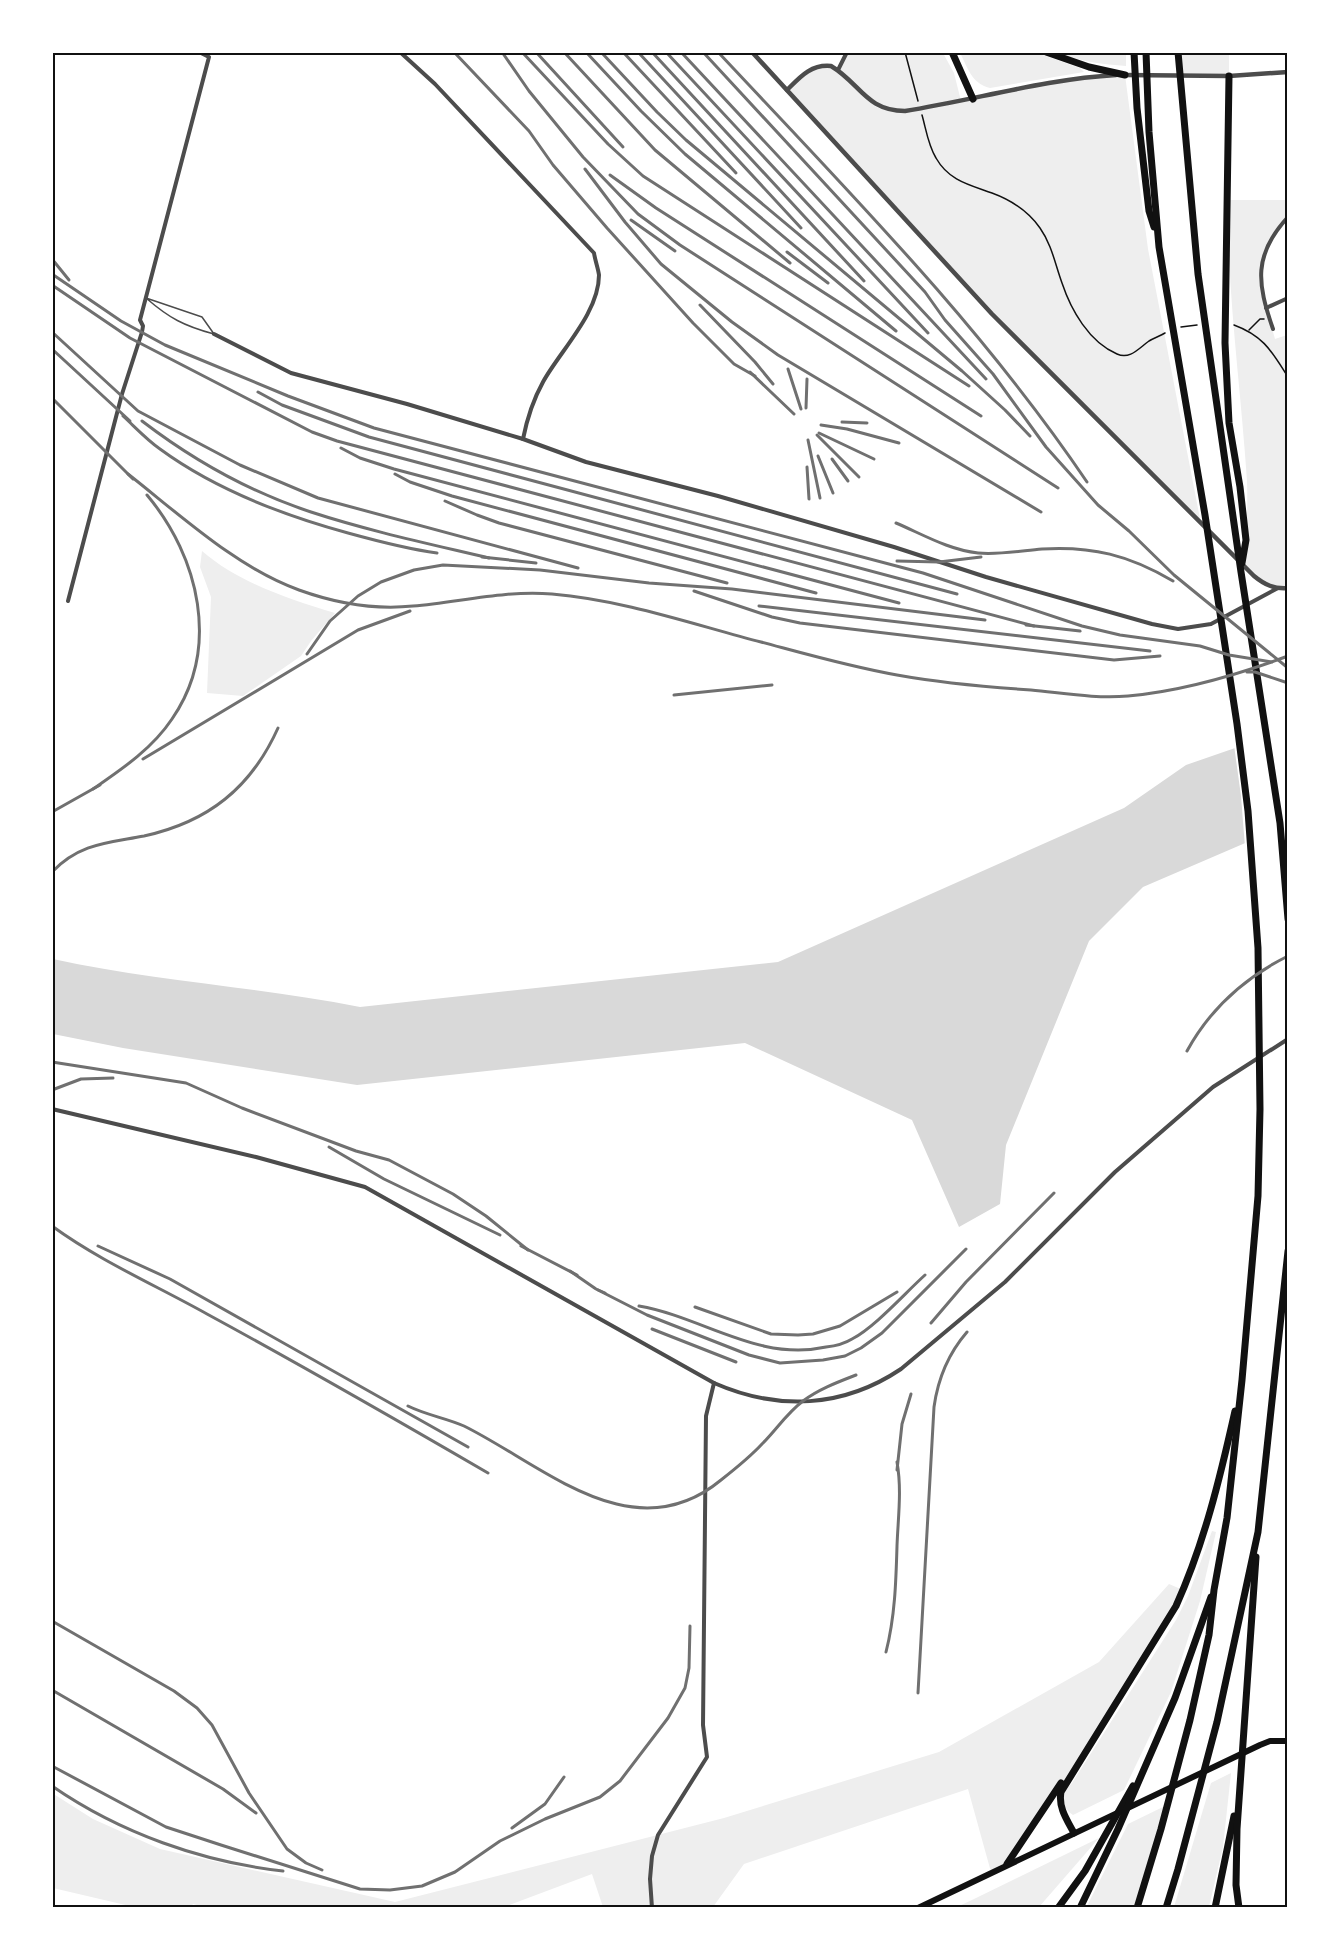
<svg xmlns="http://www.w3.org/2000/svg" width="1340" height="1960" viewBox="0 0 1340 1960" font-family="'Times New Roman',serif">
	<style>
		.green { fill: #eee }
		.water { fill: #d9d9d9 }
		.pier { fill: #fff }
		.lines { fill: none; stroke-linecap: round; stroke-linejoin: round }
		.path { stroke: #111; stroke-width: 1.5 }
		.service { stroke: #4c4c4c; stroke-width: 1.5 }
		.minor { stroke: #4c4c4c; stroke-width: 4 }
		.tertiary { stroke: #4c4c4c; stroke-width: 4.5 }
		.primary { stroke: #111; stroke-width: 6 }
		.motorway { stroke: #111; stroke-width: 7 }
		.rail { stroke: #707070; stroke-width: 3 }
		.neatline { fill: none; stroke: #111; stroke-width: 2 }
	</style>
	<rect width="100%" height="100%" fill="#fff"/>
	<!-- green -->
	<g class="green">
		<path d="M847,52L943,53L954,73L961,101L1079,79L1125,75L1148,249L1201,524L992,314L787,90L802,75L821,65L838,70Z"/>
		<path d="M960,53H1037L1080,68L1084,72L990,88C971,83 968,68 960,53Z"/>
		<path d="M1059,53H1126V66C1103,64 1081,62 1059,53Z"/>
		<path d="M1176,53H1229V76L1177,75Z"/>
		<path d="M1228,200H1287V217L1264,254L1261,289L1275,339L1287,335L1288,588L1265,584L1242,564L1246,559C1246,533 1248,506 1247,481C1241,387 1227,294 1228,200Z"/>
		<path d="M202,551C239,583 289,599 335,613L311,641L301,656L243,696L207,693L211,597L200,567Z"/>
		<path d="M1212,1531L1216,1532L1200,1601L1171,1692L1124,1790L1073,1815C1059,1806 1062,1793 1072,1783L1176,1620L1188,1596Z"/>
		<path d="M1169,1584L1183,1590L1084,1751L1007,1864L991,1872L968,1789L744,1864L713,1907H603L592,1874L504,1907L208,1908L193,1904L191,1907H134L53,1888L52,1793L93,1819L160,1849L395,1902L724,1818L939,1752L1099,1662Z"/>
		<path d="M1231,1773L1223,1847L1209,1907H1174L1211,1783Z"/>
		<path d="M1165,1806L1135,1907L1086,1908L1128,1824Z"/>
		<path d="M1099,1838L1039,1907H957L974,1899Z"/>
	</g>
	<!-- water -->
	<path class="water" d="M1287,730V825L1143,887L1089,941L1006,1145L1000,1204L959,1227L912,1120L745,1043L357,1085L123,1048L53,1034V959C154,981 258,987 360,1007L778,962L1124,808L1186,765Z"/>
	<!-- pier -->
	<path class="pier" d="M1288,727V829L1245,847L1241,796L1234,745Z"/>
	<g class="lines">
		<!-- path -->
		<g class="path">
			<path d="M905,52L918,101"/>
			<path d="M922,115C926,129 928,145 936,158C949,181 970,185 992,193C1011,200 1028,211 1040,228C1052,245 1055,264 1062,283C1071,310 1089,342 1117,354C1130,360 1139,348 1149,341C1154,338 1160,336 1165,333"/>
			<path d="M1234,325C1264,336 1272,352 1288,377"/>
			<path d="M1181,327L1197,325"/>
			<path d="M1249,330L1260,319H1264"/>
		</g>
		<!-- service -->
		<path class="service" d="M146,298L202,317L214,334C184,326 169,318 146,298Z"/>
		<!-- minor -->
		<g class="minor">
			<path d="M400,52L435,84L594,253C595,260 598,268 599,275C599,313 560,351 543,382C533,400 527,419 523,439"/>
			<path d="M838,70L847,52"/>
			<path d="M1266,308L1288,298"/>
			<path d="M1273,329C1257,283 1253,255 1288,217"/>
			<path d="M214,334L291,373L407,404L523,439L586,462L718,496L894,547L986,577L1152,624L1178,629L1211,624L1278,588"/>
			<path d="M68,601L122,394L142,332L143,326L140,320L209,57L199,52"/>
			<path d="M52,1109L256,1157L365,1187L714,1383C778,1411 843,1408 901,1369L1005,1282L1115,1172L1213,1087L1288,1039"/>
			<path d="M652,1908L650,1879L652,1856L658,1835L707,1757L703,1725L706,1416L714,1383"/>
			<path d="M1287,1908L1288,1879"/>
		</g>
		<!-- tertiary -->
		<g class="tertiary">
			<path d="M752,52L992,314L1254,576C1265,585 1274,589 1288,588"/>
			<path d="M1124,75L1229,76L1288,72"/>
			<path d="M787,90C800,77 811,64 831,66C860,83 866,111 905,111C975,100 1045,79 1116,75"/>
		</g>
		<!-- primary -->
		<path class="primary" d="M918,1908L1260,1745L1270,1741H1288"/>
		<!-- motorway -->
		<g class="motorway">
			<path d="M952,52L973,99"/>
			<path d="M1046,52L1089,67L1125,75"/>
			<path d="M1134,52L1137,108L1149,211L1154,227"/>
			<path d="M1178,52L1198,274L1241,572L1280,823L1288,919"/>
			<path d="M1229,76L1225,343L1229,423L1240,487L1246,540L1242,563"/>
			<path d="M1074,1833C1067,1820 1058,1807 1061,1792L1176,1606C1204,1544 1220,1478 1235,1411"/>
			<path d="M1007,1864L1061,1783"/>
			<path d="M1058,1908L1085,1871L1133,1786"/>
			<path d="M1080,1908L1118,1829L1175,1698L1211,1597"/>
			<path d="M1137,1908L1161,1829L1190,1720L1209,1635L1214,1590L1227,1518L1242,1380L1258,1196L1260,1109L1258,948L1248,811L1237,724L1205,515L1159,247L1149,132L1146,52"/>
			<path d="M1166,1908L1178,1869L1217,1722L1258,1532L1288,1251"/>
			<path d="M1215,1908L1234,1816"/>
			<path d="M1239,1908L1236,1885L1237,1829L1256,1557"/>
		</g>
		<!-- rail -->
		<g class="rail">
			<path d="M454,52L529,131L553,165L607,228L693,323L734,364L755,376"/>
			<path d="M502,52L529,91L583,157L638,214L680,245L1058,488"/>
			<path d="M522,52L608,144L643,176L969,386"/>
			<path d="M536,52L623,147"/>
			<path d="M564,52L655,150L790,263"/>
			<path d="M586,52L641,111L685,154L896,331"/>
			<path d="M601,52L657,112L686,140L962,371L1005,410L1030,436"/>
			<path d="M623,52L736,173"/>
			<path d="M638,52L801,228"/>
			<path d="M652,52L864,281"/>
			<path d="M666,52L928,333"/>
			<path d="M681,52L986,379"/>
			<path d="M703,52L925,292L945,320L993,374L1046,447L1098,505L1129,531L1174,575L1288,668"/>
			<path d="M718,52C847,190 981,325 1087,482"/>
			<path d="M585,169L625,222L661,264L732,322L778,355L1041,512"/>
			<path d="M610,175L656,208L981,416"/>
			<path d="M631,220L675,251"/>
			<path d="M787,252L828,283"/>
			<path d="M52,259L69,280"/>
			<path d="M52,274L121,321L165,345L288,396L374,428L923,573L1082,626L1120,635L1200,646L1229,655L1272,662"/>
			<path d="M52,285L130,338L312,432L337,441L1034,626"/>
			<path d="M700,305L755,362L773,384"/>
			<path d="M52,332L138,411L240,465L318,498L578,568"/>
			<path d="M52,349L130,421"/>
			<path d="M788,369L801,409"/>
			<path d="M750,372L794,414"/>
			<path d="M258,392L282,405L369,437L957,594"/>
			<path d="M52,398L133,479"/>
			<path d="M806,408L807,379"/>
			<path d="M123,416C135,427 147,440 160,449C216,490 282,515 348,533C377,541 407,549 437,553"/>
			<path d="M142,421C193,460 250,492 311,512C369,531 430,544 489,558"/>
			<path d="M842,422L867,423"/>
			<path d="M821,425L847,429L899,443"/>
			<path d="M819,433L874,459"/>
			<path d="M817,435L859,477"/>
			<path d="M808,440L820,498"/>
			<path d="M341,448L360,458L394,469L899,603"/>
			<path d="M818,456L833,493"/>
			<path d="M832,459L848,481"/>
			<path d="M807,467L809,499"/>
			<path d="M128,474C179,514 237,568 299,590C335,603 374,610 413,606C460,602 505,590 552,594C623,600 692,624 761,642C806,654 851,667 897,675C941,683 986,687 1031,690C1063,693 1096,699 1128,696C1182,691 1237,675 1288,656"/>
			<path d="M395,474L410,482L452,496L816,593"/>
			<path d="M445,501L477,515L499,523L727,583"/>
			<path d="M896,523C922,534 949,550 978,553C999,555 1020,551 1042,549C1092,546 1129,555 1173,581"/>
			<path d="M482,557L536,563"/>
			<path d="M897,561L939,562L981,557"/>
			<path d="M694,591L772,617L800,623L1114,660L1160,656"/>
			<path d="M759,606L1150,651"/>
			<path d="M1026,625L1080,631"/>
			<path d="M307,654L330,621L358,596L381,582L414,570L443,565L540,570L649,583L732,589L985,620"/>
			<path d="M1247,672H1255L1288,683"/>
			<path d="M674,695L772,685"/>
			<path d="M143,759L358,630L410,611"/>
			<path d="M93,789C122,769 152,749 172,719C221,648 199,557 147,495"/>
			<path d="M52,812L100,785"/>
			<path d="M52,872C80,843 108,843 144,836C208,822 251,788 278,728"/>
			<path d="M1187,1051C1210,1009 1244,978 1288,956"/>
			<path d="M52,1062L186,1083L242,1108L356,1151L389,1160L453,1194L486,1216L528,1250"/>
			<path d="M52,1090L81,1079L113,1078"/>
			<path d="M329,1147L384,1179L500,1235"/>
			<path d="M52,1226C100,1261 155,1285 207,1314C301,1365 395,1419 488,1473"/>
			<path d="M98,1246L170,1279L468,1447"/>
			<path d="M521,1246L577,1275"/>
			<path d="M570,1271L596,1289L605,1293"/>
			<path d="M598,1290L647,1315L749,1355L780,1363L823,1360L845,1356L861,1348L882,1333L966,1249"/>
			<path d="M639,1306C703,1317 758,1362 826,1347C835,1346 844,1344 852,1339C875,1327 904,1294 925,1275"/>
			<path d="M695,1307L771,1334L798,1335L813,1334L840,1326L897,1292"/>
			<path d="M931,1323L966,1282L1054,1193"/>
			<path d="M652,1329L736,1362"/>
			<path d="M408,1406C426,1415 446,1418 464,1426C543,1465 633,1553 721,1480C735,1469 750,1457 762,1444C776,1430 787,1413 803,1401C819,1389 838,1382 856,1375"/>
			<path d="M897,1470L902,1424L911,1394"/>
			<path d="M52,1621L174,1691L197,1708L212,1725L249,1793L287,1849L306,1863L322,1870"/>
			<path d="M886,1652C895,1617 896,1581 897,1546C898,1518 902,1490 897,1462"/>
			<path d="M52,1690L223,1789L256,1813"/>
			<path d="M918,1693L934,1407C938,1378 948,1354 967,1332"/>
			<path d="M52,1766L166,1827L221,1845L360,1889L390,1890L422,1886L455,1872L500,1841L545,1819L600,1797L620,1781L668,1718L685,1688L689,1668L690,1626"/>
			<path d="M52,1786C120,1833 202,1862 283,1871"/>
			<path d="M512,1828L545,1804L564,1777"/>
		</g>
	</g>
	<!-- border -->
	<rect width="1340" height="1960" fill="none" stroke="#ffffff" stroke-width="108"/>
	<rect x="54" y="54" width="1232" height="1852" class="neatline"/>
</svg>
